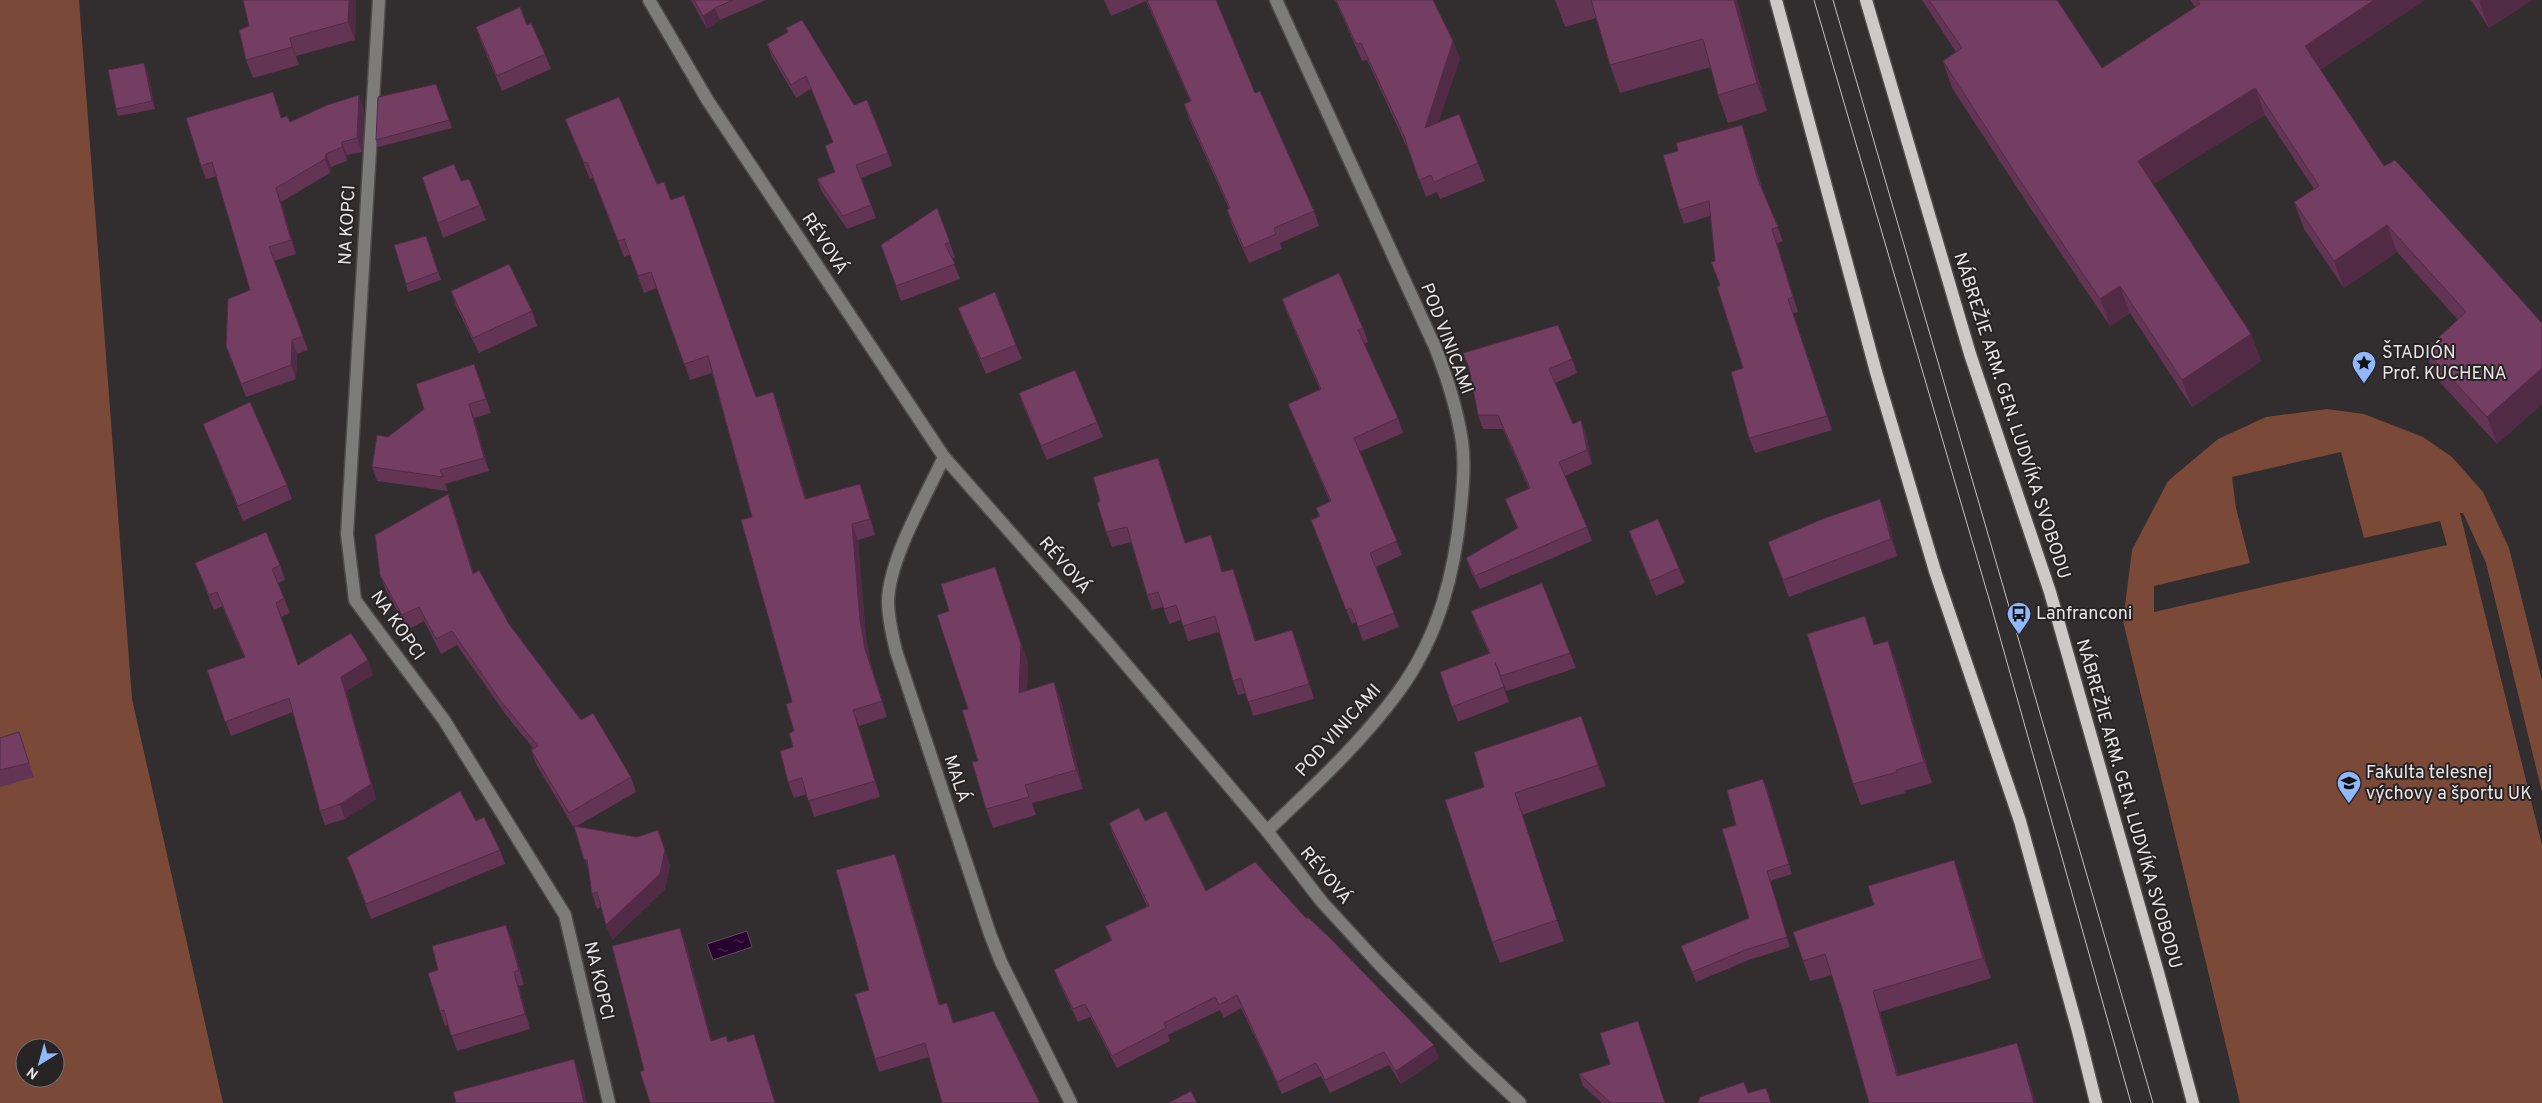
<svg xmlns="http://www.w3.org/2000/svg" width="2542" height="1103" viewBox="0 0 2542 1103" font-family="Overpass,sans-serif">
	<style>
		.green { fill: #7a4937; fill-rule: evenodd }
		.water { fill: url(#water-ripples); stroke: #634767 }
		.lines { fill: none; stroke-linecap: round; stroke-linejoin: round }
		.minor-casing { stroke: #4f4b4c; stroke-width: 15 }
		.major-casing { stroke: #4f4b4c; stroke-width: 15 }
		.minor { stroke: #7e7b7b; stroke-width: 12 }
		.major { stroke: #cec8c8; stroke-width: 12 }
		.tram { stroke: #c3c0c1; stroke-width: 1 }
		.wall { fill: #643454 }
		.shaded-wall { fill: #512b45 }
		.building { fill: #743d62; stroke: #512b45 }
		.labels { text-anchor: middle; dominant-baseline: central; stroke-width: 4; stroke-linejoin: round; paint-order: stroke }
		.street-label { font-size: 18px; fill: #e9e6e7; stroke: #282325 }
		.poi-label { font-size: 18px; fill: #e9e6e7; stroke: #282325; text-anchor: start }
	</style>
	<defs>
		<pattern id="water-ripples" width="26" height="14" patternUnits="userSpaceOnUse" patternTransform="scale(1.25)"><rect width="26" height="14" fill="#290330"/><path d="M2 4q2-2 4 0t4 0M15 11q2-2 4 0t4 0" fill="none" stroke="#48284e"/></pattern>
	</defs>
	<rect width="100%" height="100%" fill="#322d2e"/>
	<!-- green -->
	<g class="green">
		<path d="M0,0H79L132,699L223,1103H0ZM25,1048H55V1078H25Z"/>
		<path d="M2327,409L2364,414L2423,437L2452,457L2483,492L2509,548L2542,680V792L2486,563L2463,513H2460L2542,845V1103H2240L2123,621L2132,550L2168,481L2218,439L2266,417ZM2341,452L2364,538L2440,521L2447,545L2154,612V586L2250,563L2236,508L2232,477Z"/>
	</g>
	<!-- water -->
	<path class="water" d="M747,931L752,947L713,960L707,944Z"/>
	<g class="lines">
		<defs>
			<g id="minor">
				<path d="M379,0L347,534L355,600L444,720L565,915L609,1103"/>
				<path d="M649,0L708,101L944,457L1107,642L1267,831L1322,902L1380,965L1472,1058L1520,1103"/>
				<path d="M944,457C926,496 889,559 888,601C888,618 892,634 896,651L990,934L1001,962L1071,1103"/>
				<path d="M1267,831C1313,787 1361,743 1399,691C1439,636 1455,572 1461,506C1463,484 1465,463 1462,441C1457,409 1447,377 1435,347L1276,0"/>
			</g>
			<g id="major">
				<path d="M1776,0L1876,372L1935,571L2020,821L2078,1031L2096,1103"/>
				<path d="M1866,0L1970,354L2050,592L2159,976L2193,1103"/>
			</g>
		</defs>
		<!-- minor casing -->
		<use href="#minor" class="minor-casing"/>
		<!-- major casing -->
		<use href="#major" class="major-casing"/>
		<!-- minor -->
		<use href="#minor" class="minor"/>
		<!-- major -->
		<use href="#major" class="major"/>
		<!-- tram -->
		<g class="tram">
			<path d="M1814,0L1992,609L2131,1103"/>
			<path d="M1833,0L2153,1103"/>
		</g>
	</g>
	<!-- wall -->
	<g class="wall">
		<path d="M349,0H356V1L355,40L296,56L299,65L253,78L246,60L249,26Z"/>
		<path d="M691,0H766L720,20L707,29Z"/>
		<path d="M1104,0H1216L1255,93L1314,211L1319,226L1280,243L1282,249L1249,263L1232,225L1227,210L1229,209L1189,119L1184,104L1190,101L1146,1L1111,16Z"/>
		<path d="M1335,0H1433L1453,41L1460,59L1438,122L1478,163L1485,181L1440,199L1437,192L1426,197L1409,152L1367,60L1362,61Z"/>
		<path d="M1555,0H1737L1767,111L1728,123L1718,95L1711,67L1620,93L1610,65L1596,18L1565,27Z"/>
		<path d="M1922,0H2057L2102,68L2195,7L2190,0H2425L2320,70L2384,166L2542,323V404L2497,444L2435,377L2425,350L2458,320L2397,252L2344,288L2304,229L2294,202L2314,189L2265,115L2153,184L2251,334L2261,361L2192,407L2130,313L2110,326L2031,209L1952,88L1943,61L1956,52Z"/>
		<path d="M2471,0H2532L2489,28Z"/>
		<path d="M527,25L545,54L551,69L502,91L481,42L476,27Z"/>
		<path d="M767,44L854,105L888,153L892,166L861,178L876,218L847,229L822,192L817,179L834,172L833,142L811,89L796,98L772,57Z"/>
		<path d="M147,70L155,109L118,116L116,109Z"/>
		<path d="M436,84L452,128L378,147L376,140Z"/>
		<path d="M278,105L281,117L290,122L364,109L362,152L347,155V161L331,167L330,173L281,202L296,254L274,261L308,350L297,354L296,379L246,397L226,346L250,290L217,176L206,179L201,166Z"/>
		<path d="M565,119L657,184L671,200L756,397L779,408L806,499L866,501L875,535L858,540L866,637L871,665L887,717L859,726L880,797L814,817L807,794L794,798L788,782L793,747L794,731L792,702L752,517L712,373L690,380L657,288L644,293L630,255L624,257L593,178L590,179Z"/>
		<path d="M1742,125L1747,139L1762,188L1783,241L1777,243L1798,312L1793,313L1832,430L1755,453L1749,438L1743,368L1720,285L1715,261L1710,216L1684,224L1679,210L1678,151Z"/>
		<path d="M422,177L461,181L480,205L486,220L443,238Z"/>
		<path d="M937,208L955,257L952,259L960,279L901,301L881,245Z"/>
		<path d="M426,236L441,280L408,292L406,284Z"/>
		<path d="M451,291L532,311L537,326L479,353L456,306Z"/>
		<path d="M1282,299L1363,328L1368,342L1364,344L1398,418L1403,433L1359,452L1402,555L1376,567L1399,627L1363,641L1356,622L1352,624L1311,520L1319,517L1316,508L1330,502L1288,404L1320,390L1287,313Z"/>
		<path d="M958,308L1016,345L1022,359L986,374L964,323Z"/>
		<path d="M1572,359L1577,373L1555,383L1573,424L1586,434L1592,464L1565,476L1587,527L1592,541L1480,589L1471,572L1466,558L1517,528L1505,499L1529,489L1503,429H1483L1478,415L1469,370Z"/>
		<path d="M479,377L491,413L474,418L489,471L445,484L448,491L377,481L372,467L388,437Z"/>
		<path d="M1019,393L1097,422L1103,437L1047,460L1024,408Z"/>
		<path d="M203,424L287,485L292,499L243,521Z"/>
		<path d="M1163,472L1185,542L1216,550L1223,572L1238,584L1256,641L1298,645L1314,699L1253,716L1246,693L1238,695L1233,681L1219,632L1188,641L1181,620L1169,624L1163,607L1152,610L1147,595L1131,542L1112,547L1106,532Z"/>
		<path d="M1880,499L1887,517L1897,556L1789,597L1768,542Z"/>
		<path d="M453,508L474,574L509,624L581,720L631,777L636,792L577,826L670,865L665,889L612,940L606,925L601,907L597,909L592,894L589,872L575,827L574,828L536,764L531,750L533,748L506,715L457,645L441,654L424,621L407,630L386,590L380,575Z"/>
		<path d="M1629,531L1679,568L1685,583L1656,596L1634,545Z"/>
		<path d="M195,563L280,565L285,580L278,583L290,613L281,617L298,665L373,675L346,691L376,799L345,819L325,825L320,811L293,712L231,736L207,670L244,657L222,606L214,610Z"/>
		<path d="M1002,586L1028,663L1027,690L1054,682L1061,701L1083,789L1032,803L1036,815L993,828L986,809L978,761L949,611Z"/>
		<path d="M1471,611L1570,653L1576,668L1506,691L1500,677L1509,702L1458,722L1440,672L1489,653L1476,625Z"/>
		<path d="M1888,641L1896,663L1932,783L1904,791L1905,793L1861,805L1853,784L1875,645Z"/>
		<path d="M1581,716L1606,786L1522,815L1564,941L1500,963L1492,942L1484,787Z"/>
		<path d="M19,732L34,777L0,787V738Z"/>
		<path d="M1767,788L1792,874L1770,881L1790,947L1749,960L1696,982L1681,946L1749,918Z"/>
		<path d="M476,821L500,850L505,864L371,919L347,857Z"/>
		<path d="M1145,821L1206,891L1306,918L1439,1058L1401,1084L1389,1065L1330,1093L1321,1076L1282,1094L1241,1008L1224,1018L1220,1010L1168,1035L1170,1041L1117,1068L1090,1017L1078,1022L1059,983L1054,970L1111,941L1105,926L1147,906L1113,835L1109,823Z"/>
		<path d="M900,867L940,1005L947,1003L952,1016L929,1057L879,1072L875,1059L869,990Z"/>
		<path d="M1961,880L1991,978L1880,1012L1899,1076L2024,1063L1869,1103L1842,1008L1832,975L1810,981L1793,932Z"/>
		<path d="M512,940L524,985L519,986L530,1029L457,1051L448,1025L445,1026L440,1011L438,970Z"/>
		<path d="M1642,1033L1665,1103H1602L1583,1086L1579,1074L1610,1064Z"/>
	</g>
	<!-- shaded-wall -->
	<g class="shaded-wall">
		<path d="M349,0H356V1L355,40L348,22Z"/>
		<path d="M1734,0H1737L1767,111L1757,83Z"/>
		<path d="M2374,0H2425L2315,73L2305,46Z"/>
		<path d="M2482,0H2532L2489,28L2479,1Z"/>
		<path d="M715,8L720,20L707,29L703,16Z"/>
		<path d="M290,38L299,65L292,47Z"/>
		<path d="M1453,41L1460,59L1431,145L1425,128Z"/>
		<path d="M144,63L147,70L155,109L152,101Z"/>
		<path d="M2255,88L2265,115L2148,188L2138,161Z"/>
		<path d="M359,95L364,109L362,152L357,138Z"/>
		<path d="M1742,125L1747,139L1763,195L1758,180Z"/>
		<path d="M342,142L347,155V161L342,147Z"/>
		<path d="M326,154L331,167L330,173L325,159Z"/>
		<path d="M276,188L281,202L296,254L291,240Z"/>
		<path d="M2387,225L2397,252L2344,288L2334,261Z"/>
		<path d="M1772,229L1777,243L1798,312L1793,297Z"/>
		<path d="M2120,286L2130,313L2110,326L2100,299Z"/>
		<path d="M2251,334L2261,361L2192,407L2182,380Z"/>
		<path d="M292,340L297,354L296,379L291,365Z"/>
		<path d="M2542,368V404L2497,444L2487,417Z"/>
		<path d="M773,392L779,408L811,515L805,499Z"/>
		<path d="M469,404L474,418L489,471L484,458Z"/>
		<path d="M1581,420L1586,434L1592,464L1587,450Z"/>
		<path d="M1158,458L1163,472L1190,558L1185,543Z"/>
		<path d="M860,484L866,501L875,535L870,519Z"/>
		<path d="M448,494L453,508L478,588L473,574Z"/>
		<path d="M1880,499L1887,517L1897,556L1891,539Z"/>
		<path d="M852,524L858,540L866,637L871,665L887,717L865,649L860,620Z"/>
		<path d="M1211,535L1216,550L1228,587L1222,572Z"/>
		<path d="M1233,569L1238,584L1261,656L1255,641Z"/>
		<path d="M1002,586L1028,663L1026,712L1019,693Z"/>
		<path d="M1292,630L1298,645L1314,699L1309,684Z"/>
		<path d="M1888,641L1896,663L1932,783L1924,762Z"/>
		<path d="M368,660L373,675L346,691L376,799L345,819L340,804L341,677Z"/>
		<path d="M1054,682L1061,701L1083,789L1076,770Z"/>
		<path d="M853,710L859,726L880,797L875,781Z"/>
		<path d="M1581,716L1589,737L1606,786L1598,765Z"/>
		<path d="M1763,779L1767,788L1792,874L1789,864Z"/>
		<path d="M1515,793L1522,815L1564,941L1557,920Z"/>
		<path d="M658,830L670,865L665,889L612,940L606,925Z"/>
		<path d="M895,854L900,867L944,1019L939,1005Z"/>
		<path d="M1954,860L1961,880L1991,978L1983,958Z"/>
		<path d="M506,925L512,940L524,985L519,970Z"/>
		<path d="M680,928L686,943L716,1055L711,1041Z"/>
		<path d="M514,972L519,986L530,1029L525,1014Z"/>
		<path d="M1873,991L1880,1012L1905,1096L1897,1076Z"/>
		<path d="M947,1003L952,1016L957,1036L953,1023Z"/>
		<path d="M754,1034L759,1049L776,1103H775Z"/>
		<path d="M2017,1043L2024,1063L2036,1103H2034Z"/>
		<path d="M1434,1045L1439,1058L1401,1084L1396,1071Z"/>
		<path d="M574,1059L581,1078L587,1103H584Z"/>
	</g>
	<!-- building -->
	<g class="building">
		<path d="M243,0H349L348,22L290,38L292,47L246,60L239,30L249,26Z"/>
		<path d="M694,0H733L715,8L703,16Z"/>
		<path d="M1147,0H1216L1255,93L1260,91L1314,211L1274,228L1276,234L1244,248L1227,210L1230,208L1184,104L1191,101Z"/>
		<path d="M1336,0H1433L1453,41L1425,128L1459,114L1478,163L1434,182L1431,175L1419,180L1404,136L1361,43L1356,44Z"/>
		<path d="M1591,0H1734L1757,83L1718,95L1703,39L1610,65Z"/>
		<path d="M1929,0H2057L2102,68L2200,4L2197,0H2374L2305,46L2384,166L2395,160L2542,323V368L2487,417L2425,350L2466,312L2387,225L2334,261L2294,202L2319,186L2255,88L2138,161L2251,334L2182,380L2120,286L2100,299L2021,182L1943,61L1962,48Z"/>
		<path d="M520,7L527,25L531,23L545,54L497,76L476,27Z"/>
		<path d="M802,20L854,105L867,100L888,153L856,165L871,205L843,216L817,179L835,172L825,146L833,142L806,76L791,85L767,44L788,32L786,28Z"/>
		<path d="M144,63L152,101L116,109L108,70Z"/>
		<path d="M436,84L449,120L376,140L378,97Z"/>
		<path d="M273,92L281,118L287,116L290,122L327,105L359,95L357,138L342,142V147L326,154L325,159L276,188L291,240L269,247L303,336L292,340L291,365L241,384L226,346L228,299L250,290L212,162L201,166L186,118Z"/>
		<path d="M619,97L657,184L664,182L671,200L684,195L756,397L773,392L805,499L860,484L870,519L852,524L860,620L865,649L882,701L853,710L875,781L808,801L802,778L788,782L780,751L793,747L789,733L794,731L786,704L792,702L741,520L752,517L708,356L684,364L651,272L638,276L624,239L618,241L587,162L584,163L565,119Z"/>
		<path d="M1742,125L1758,180L1778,227L1772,229L1793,297L1788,299L1827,416L1749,438L1731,372L1743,368L1717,287L1720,285L1711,262L1715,261L1709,201L1679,210L1663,155L1678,151L1676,143Z"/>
		<path d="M454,164L461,181L469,179L480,205L438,223L422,177Z"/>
		<path d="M937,208L950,242L945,244L955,264L896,286L881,245Z"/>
		<path d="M426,236L438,272L406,284L394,245Z"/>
		<path d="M509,264L532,311L473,338L451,291Z"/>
		<path d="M1339,273L1363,328L1358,330L1398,418L1354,438L1397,541L1370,553L1394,613L1358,627L1351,608L1346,610L1311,520L1320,516L1316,508L1331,501L1288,404L1321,389L1282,299Z"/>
		<path d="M995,292L1016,345L981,359L958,308Z"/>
		<path d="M1558,325L1572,359L1549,369L1573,424L1581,420L1587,450L1559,462L1587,527L1475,576L1466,558L1518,528L1505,499L1530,488L1498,415H1478L1469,368L1463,353Z"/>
		<path d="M474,364L486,399L469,404L484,458L440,470L443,477L372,467L377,435L388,437L424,409L416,384Z"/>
		<path d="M1075,370L1097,422L1041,446L1019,393Z"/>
		<path d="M250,402L287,485L238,506L203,424Z"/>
		<path d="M1158,458L1185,543L1211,535L1222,572L1233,569L1255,641L1292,630L1309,684L1248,702L1241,678L1233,681L1215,616L1183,626L1176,605L1164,609L1158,592L1147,595L1127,527L1106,532L1097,503L1100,501L1093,477Z"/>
		<path d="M448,494L473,574L479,570L509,624L581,720L593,713L631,777L569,813L531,750L538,746L500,700L452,631L436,639L419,607L402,615L380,575L375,535Z"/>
		<path d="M1880,499L1891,539L1783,580L1768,542L1825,518Z"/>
		<path d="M1658,519L1679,568L1650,581L1629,531Z"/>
		<path d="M266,532L280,565L272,569L284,598L276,603L298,665L351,633L368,660L341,677L371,784L340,804L320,811L289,698L225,722L207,670L245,657L217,592L209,595L195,563Z"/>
		<path d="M995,567L1021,644L1019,693L1054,682L1076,770L1025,785L1029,797L986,809L972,762L978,761L962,710L968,709L937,615L949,611L941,584Z"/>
		<path d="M1542,583L1570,653L1501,676L1495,662L1504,687L1452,707L1440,672L1490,653L1471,611Z"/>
		<path d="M1865,616L1874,645L1888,641L1924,762L1896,770L1897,772L1853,784L1807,634Z"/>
		<path d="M1581,716L1598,765L1515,793L1557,920L1492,942L1445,800L1484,787L1474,752Z"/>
		<path d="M19,732L29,763L0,770V738Z"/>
		<path d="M1763,779L1789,864L1767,871L1787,937L1745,950L1692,972L1681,946L1749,918L1722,829L1736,825L1727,790Z"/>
		<path d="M460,791L476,821L484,817L500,850L366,904L347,857Z"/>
		<path d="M1139,808L1145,821L1166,811L1206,891L1255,862L1306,918H1309L1330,938L1434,1045L1396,1071L1384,1052L1325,1080L1316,1063L1277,1082L1237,995L1219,1005L1215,997L1164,1023L1166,1028L1112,1056L1085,1004L1073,1009L1054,970L1112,940L1105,926L1149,906L1109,823Z"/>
		<path d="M574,826L637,837L658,830L665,850L660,874L606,925L597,892L592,894L587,860H584Z"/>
		<path d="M895,854L939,1005L947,1003L953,1023L994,1011L1040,1103H942L925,1043L875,1059L855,994L869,990L836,870Z"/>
		<path d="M1954,860L1983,958L1873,991L1897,1076L2017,1043L2034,1103H1869L1842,1008L1825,954L1803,961L1793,932L1874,905L1868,886Z"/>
		<path d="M506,925L519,970L514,972L525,1014L451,1036L444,1010L440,1011L428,973L438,970L432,946Z"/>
		<path d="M680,928L711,1041L726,1036L728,1042L754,1034L775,1103H650L640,1072L644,1070L612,946Z"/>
		<path d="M1638,1021L1665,1103H1611L1579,1074L1610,1064L1600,1033Z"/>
		<path d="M574,1059L584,1103H456L453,1092Z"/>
		<path d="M1744,1082L1748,1093L1766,1088L1771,1103H1698L1700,1097Z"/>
		<path d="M1191,1091L1197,1103H1168Z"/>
	</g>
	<!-- icons -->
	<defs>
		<symbol id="sight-pin" viewBox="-11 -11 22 30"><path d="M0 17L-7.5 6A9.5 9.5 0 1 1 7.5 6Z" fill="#8fb8fd" stroke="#282325"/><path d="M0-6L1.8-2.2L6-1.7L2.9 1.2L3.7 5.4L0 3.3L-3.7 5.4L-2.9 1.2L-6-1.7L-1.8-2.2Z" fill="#111"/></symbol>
		<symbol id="bus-pin" viewBox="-11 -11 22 30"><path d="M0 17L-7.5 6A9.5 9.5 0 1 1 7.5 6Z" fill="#8fb8fd" stroke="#282325"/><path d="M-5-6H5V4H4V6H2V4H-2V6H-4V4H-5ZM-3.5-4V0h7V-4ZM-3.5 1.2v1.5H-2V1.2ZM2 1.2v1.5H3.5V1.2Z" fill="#111"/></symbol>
		<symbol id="university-pin" viewBox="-11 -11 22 30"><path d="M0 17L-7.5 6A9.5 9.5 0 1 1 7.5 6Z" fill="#8fb8fd" stroke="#282325"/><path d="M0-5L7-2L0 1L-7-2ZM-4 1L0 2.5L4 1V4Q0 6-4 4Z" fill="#111"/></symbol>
	</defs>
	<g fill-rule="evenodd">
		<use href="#sight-pin" x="2350" y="349" width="28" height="38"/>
		<use href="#bus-pin" x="2005" y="600" width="28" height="38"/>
		<use href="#university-pin" x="2335" y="769" width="28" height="38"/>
	</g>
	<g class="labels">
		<!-- street labels -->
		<g class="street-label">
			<text transform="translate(348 225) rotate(-87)">NA KOPCI</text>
			<text transform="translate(824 244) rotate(57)">RÉVOVÁ</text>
			<text transform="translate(1446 339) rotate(69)">POD VINICAMI</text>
			<text transform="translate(2011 416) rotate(72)">NÁBREŽIE ARM. GEN. LUDVÍKA SVOBODU</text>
			<text transform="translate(1064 566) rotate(49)">RÉVOVÁ</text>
			<text transform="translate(397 626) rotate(55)">NA KOPCI</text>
			<text transform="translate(1339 731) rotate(-48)">POD VINICAMI</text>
			<text transform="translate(956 779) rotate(72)">MALÁ</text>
			<text transform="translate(2128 804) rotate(74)">NÁBREŽIE ARM. GEN. LUDVÍKA SVOBODU</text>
			<text transform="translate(1325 876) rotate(50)">RÉVOVÁ</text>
			<text transform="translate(598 981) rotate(77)">NA KOPCI</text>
		</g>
		<!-- poi labels -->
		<g class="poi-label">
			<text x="2382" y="353">ŠTADIÓN<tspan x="2382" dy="21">Prof. KUCHENA</tspan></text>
			<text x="2036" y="614">Lanfranconi</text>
			<text x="2366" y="773">Fakulta telesnej<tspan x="2366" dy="21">výchovy a športu UK</tspan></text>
		</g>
	</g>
	<!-- north arrow -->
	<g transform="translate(40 1063) rotate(217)"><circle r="24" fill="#282325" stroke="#757173"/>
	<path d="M0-4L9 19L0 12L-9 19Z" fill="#8fb8fd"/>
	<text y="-8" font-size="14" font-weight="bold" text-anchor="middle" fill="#e9e6e7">N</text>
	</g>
</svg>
